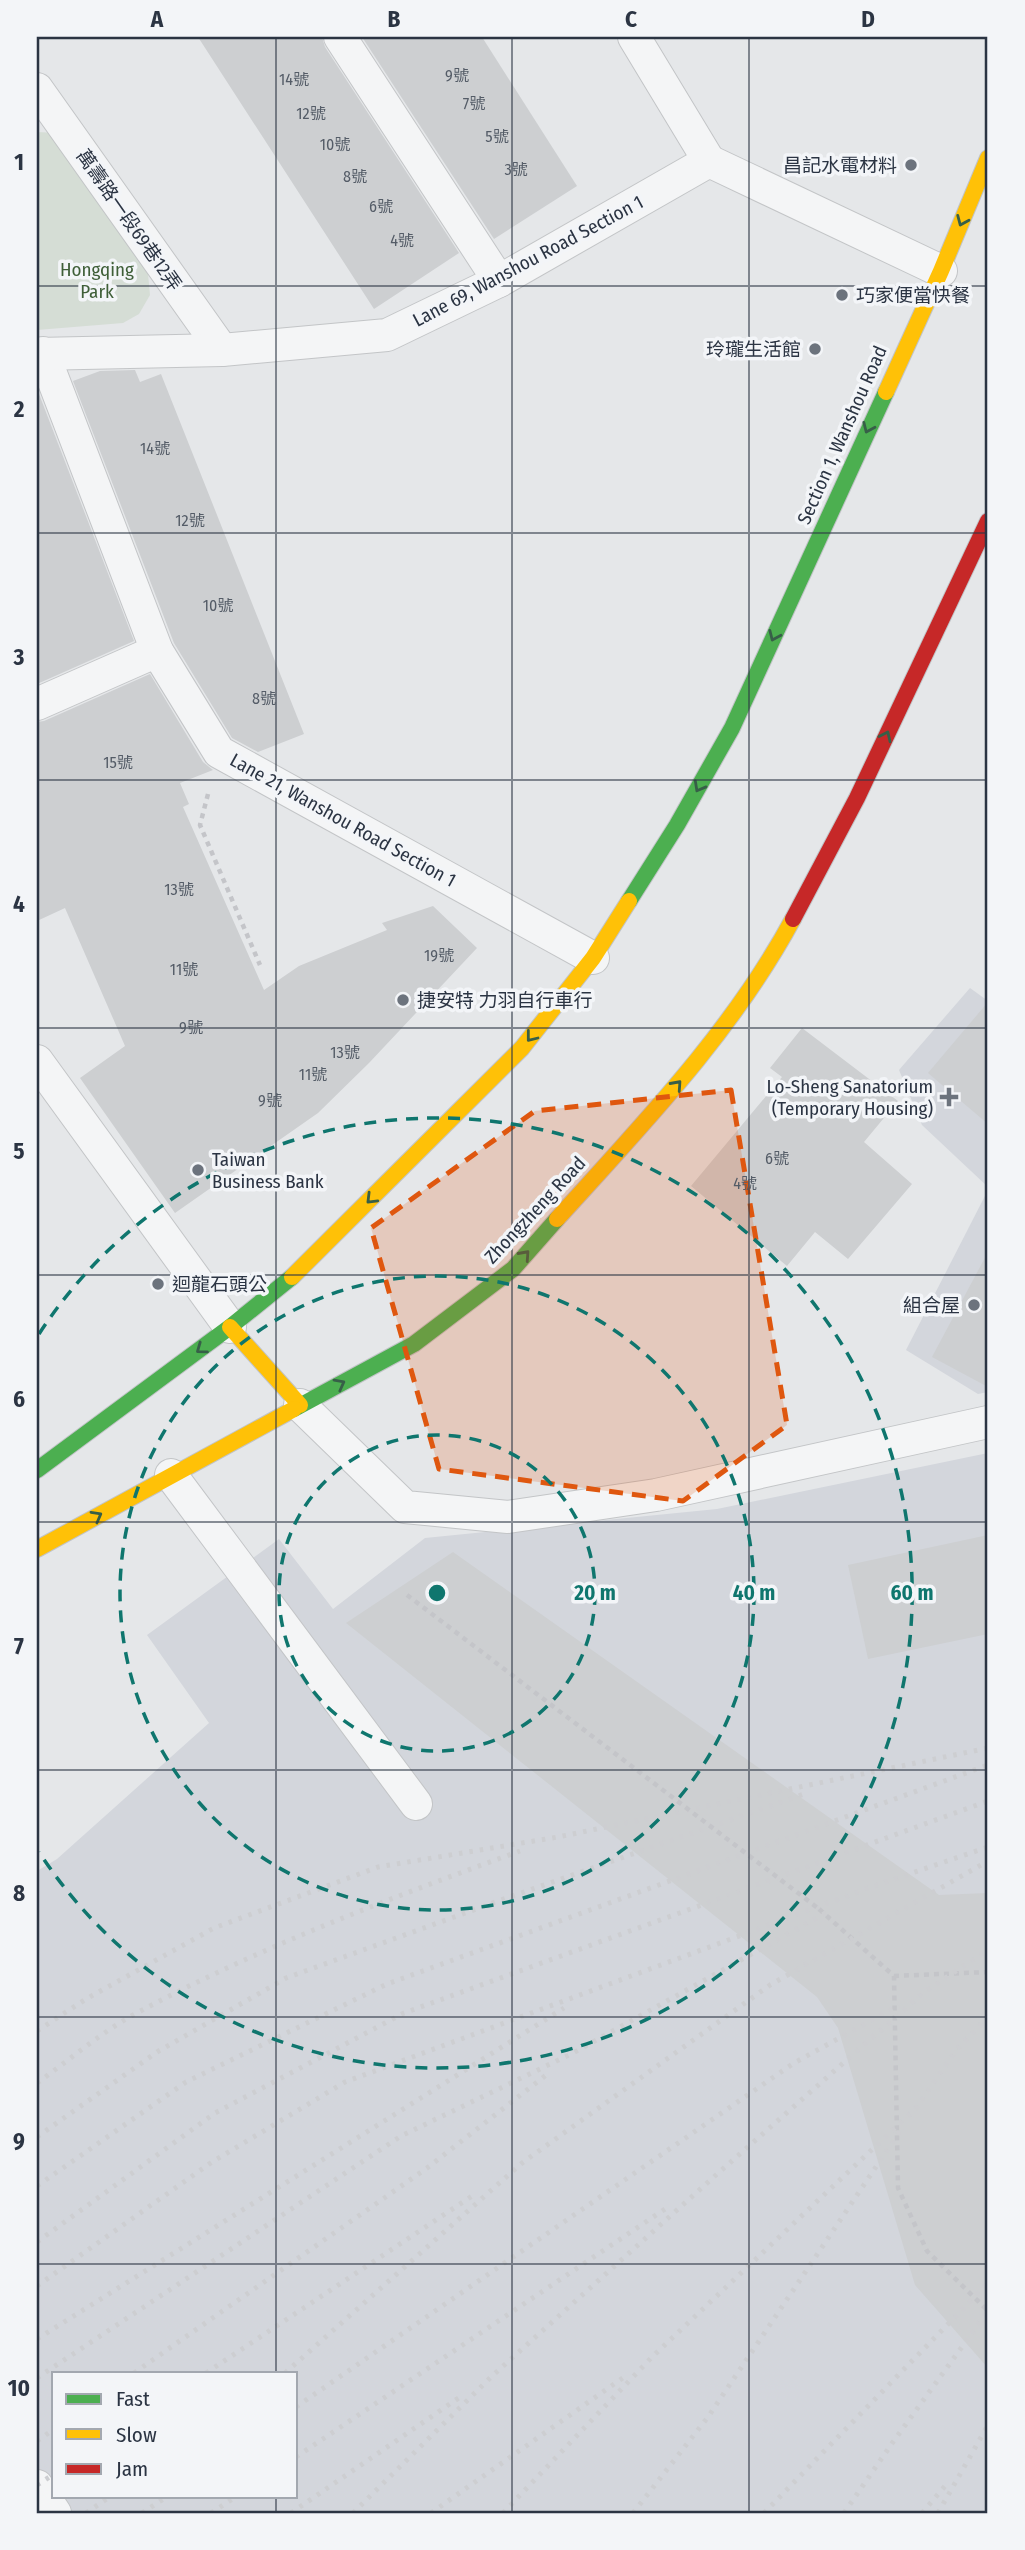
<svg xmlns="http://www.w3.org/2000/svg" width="1025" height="2550" viewBox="0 0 1025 2550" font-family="'Fira Sans Condensed','Noto Sans TC',sans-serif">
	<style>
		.built { fill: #d3d6dc; fill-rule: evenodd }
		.green { fill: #d5ddd5 }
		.building { fill: #cdcfd1 }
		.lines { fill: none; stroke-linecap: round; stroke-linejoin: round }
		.lane-casing { stroke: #c3c5c7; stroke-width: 34 }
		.fast-casing { stroke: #c1c4c7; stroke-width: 18 }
		.slow-casing { stroke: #c1c4c7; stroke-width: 18 }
		.jam-casing { stroke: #c1c4c7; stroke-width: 18 }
		.path { stroke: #c4c5c9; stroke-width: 4.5; stroke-dasharray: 5 5; stroke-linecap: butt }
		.lane { stroke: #f4f5f6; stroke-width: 32 }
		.fast { stroke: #4caf50; stroke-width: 16 }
		.slow { stroke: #ffc107; stroke-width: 16 }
		.jam { stroke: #c62828; stroke-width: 16 }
		.rail { stroke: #cdced1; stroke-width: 5; stroke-dasharray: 3.5 7; stroke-linecap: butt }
		.path-bridge { stroke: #c4c5c9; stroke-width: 4.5; stroke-dasharray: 5 5; stroke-linecap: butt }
		.oneway { stroke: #375f48 }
		.marked { fill: #df570f; fill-opacity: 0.2; stroke: #df570f; stroke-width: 5; stroke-dasharray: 14 9; stroke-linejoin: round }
		.grid { fill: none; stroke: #2b3443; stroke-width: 2; stroke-opacity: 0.55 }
		.ring { fill: none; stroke: #0f766e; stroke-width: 3.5; stroke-dasharray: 12 9 }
		.poi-dot { fill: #6c737d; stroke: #f3f5f8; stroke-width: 2.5 }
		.labels { text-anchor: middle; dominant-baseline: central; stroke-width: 7; stroke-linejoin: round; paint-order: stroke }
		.number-label { font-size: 16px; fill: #545c67 }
		.poi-label { font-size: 19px; fill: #2b3443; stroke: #f3f5f8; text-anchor: end }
		.street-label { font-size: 19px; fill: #2b3443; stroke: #f3f5f8 }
		.park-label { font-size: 19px; fill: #3f5f38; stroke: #f3f5f8 }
		.centre { fill: #0f766e; stroke: #f3f5f8; stroke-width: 3.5 }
		.ring-label { font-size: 21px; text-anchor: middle; font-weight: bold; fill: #0f766e; stroke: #f3f5f8; stroke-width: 7; stroke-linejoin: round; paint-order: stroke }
		.neatline { fill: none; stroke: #2b3443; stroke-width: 2.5 }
		.grid-label { font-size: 23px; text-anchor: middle; font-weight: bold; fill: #2b3443 }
	</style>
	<rect width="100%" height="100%" fill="#e5e7e9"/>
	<!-- built -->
	<g class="built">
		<path d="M970,988L988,1001V1187L922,1125L899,1070Z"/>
		<path d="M988,1190V1392L978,1394L906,1350Z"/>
		<path d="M988,1453V2513H37V1871L57,1859L209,1723L147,1635L279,1539L333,1609L425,1538L717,1509ZM54,2373H296V2496H54Z"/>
	</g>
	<!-- green -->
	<path class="green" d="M37,132L57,133L148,274L150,295L139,314L123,323L37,330Z"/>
	<!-- building -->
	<g class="building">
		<path d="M198,37H322L325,47L459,253L374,309Z"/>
		<path d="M362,37H482L577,186L494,239Z"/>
		<path d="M135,370L140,382L161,374L304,734L258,752L232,738L174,643L73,381L100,371Z"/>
		<path d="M39,394L134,641L37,684V395Z"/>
		<path d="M150,674L203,762L213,770L180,783L189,804L183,807L264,990L299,966L387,930L382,923L433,906L477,948L369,1063L318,1113L175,1213L80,1078L125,1046L65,908L37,921V722L44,721Z"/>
		<path d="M988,1002V1124L928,1073Z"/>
		<path d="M802,1028L898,1101L864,1142L912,1184L848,1259L815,1232L787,1266L691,1186L782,1077L770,1068Z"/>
		<path d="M988,1252V1387L932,1357Z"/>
		<path d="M988,1535V1634L868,1659L848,1565Z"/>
		<path d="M453,1552L939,1895L988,1893V2368L915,2285L838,2028L817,1997L346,1623Z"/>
	</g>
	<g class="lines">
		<defs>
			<g id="lane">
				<path d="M340,37L499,281"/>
				<path d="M634,37L709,161"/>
				<path d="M37,89L222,350"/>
				<path d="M43,353L157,651L219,752L593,958"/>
				<path d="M37,354L222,350L387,335L499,281L709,161L941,271"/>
				<path d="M37,704L157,651"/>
				<path d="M37,1061L230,1327"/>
				<path d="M300,1405L405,1507L508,1517L656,1495L988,1422"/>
				<path d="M171,1475L416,1804"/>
				<path d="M37,2486L55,2513"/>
			</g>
			<g id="fast">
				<path d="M629,901L677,825L732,728L886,392"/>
				<path d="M294,1409L414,1344L513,1269L557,1219"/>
				<path d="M37,1470L230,1327L292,1277"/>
			</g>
			<g id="slow">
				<path d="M886,392L941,271L988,158"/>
				<path d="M557,1219C642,1125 732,1032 793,919"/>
				<path d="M292,1277L522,1048L593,958L629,901"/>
				<path d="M230,1327L300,1405"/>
				<path d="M37,1549L294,1409"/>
			</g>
			<path id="jam" d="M793,919L857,798L988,521"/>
		</defs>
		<!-- lane casing -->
		<use href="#lane" class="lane-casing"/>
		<!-- fast casing -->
		<use href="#fast" class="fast-casing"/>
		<!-- slow casing -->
		<use href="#slow" class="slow-casing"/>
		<!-- jam casing -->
		<use href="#jam" class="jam-casing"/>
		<!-- path -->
		<g class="path">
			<path d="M208,794L200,825L260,965"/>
			<path d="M819,1909L894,1976L898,2188L927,2251L988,2311"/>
			<path d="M894,1976L988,1972"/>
		</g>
		<!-- lane -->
		<use href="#lane" class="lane"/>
		<!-- fast -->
		<use href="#fast" class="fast"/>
		<!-- slow -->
		<use href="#slow" class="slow"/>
		<!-- jam -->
		<use href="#jam" class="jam"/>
		<!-- rail -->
		<g class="rail">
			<path d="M37,2031L86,1999L214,1928L378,1867L558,1837L988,1748"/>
			<path d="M37,2083C68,2061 99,2034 133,2015C257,1948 388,1899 520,1851"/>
			<path d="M37,2137L157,2052L286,1978L501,1900L804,1794"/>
			<path d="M37,2186L186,2082L387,1984L988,1765"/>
			<path d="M37,2242L215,2113L404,2013L988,1801"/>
			<path d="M37,2286L212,2162L345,2082L874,1886L988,1847"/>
			<path d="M37,2339L564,2008"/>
			<path d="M134,2373L427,2168L550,2072"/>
			<path d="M206,2373L475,2194"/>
			<path d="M285,2373L522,2163L770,1985L988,1861"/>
			<path d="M37,2378L401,2136L573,2053L831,1910"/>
			<path d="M296,2407L794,2063L899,2005"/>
			<path d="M37,2441L54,2429"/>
			<path d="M296,2457L668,2207"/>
			<path d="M37,2485L54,2474"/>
			<path d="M86,2513L111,2496"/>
			<path d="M142,2513L168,2496"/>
			<path d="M211,2513L237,2496"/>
			<path d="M291,2513L460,2397"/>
			<path d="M353,2513L492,2376L716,2175L924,1992L988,1950"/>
			<path d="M431,2513L624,2377"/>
			<path d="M503,2513L652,2357L916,2108L957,2049L988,2017"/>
			<path d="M633,2513L708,2417L900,2131"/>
			<path d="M764,2513L988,2283"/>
			<path d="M844,2513L893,2442L988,2311"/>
			<path d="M922,2513L945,2486"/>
			<path d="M938,2513L988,2425"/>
		</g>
		<!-- path-bridge -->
		<path class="path-bridge" d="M407,1595L819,1909"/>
	</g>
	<!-- one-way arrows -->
	<defs><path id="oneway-chevron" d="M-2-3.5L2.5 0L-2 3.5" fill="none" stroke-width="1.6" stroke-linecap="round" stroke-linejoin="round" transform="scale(1.75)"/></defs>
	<g class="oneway">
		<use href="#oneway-chevron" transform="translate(962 221) rotate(113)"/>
		<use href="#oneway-chevron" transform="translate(868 428) rotate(114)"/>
		<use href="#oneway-chevron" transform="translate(774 636) rotate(114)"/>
		<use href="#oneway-chevron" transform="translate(886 736) rotate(-65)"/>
		<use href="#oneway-chevron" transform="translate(699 787) rotate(119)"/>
		<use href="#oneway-chevron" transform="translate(531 1037) rotate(128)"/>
		<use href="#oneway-chevron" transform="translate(677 1085) rotate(-48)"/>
		<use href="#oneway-chevron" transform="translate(371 1199) rotate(135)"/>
		<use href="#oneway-chevron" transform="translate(525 1255) rotate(-48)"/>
		<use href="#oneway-chevron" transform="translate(201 1349) rotate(144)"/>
		<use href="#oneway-chevron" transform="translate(340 1384) rotate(-28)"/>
		<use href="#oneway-chevron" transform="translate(97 1516) rotate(-29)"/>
	</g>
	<!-- marked area -->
	<path class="marked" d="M731,1090L787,1425L683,1501L439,1469L371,1228L535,1111Z"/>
	<!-- grid -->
	<path class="grid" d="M276,37V2373M512,37V2513M749,37V2513M37,286H988M37,533H988M37,780H988M37,1028H988M37,1275H988M37,1522H988M37,1770H988M37,2017H988M37,2264H988M276,2496V2513"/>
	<!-- distance rings -->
	<g class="ring">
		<circle cx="437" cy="1593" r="158"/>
		<circle cx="437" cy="1593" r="317"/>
		<path d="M39 1334A475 475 0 1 1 39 1852"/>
	</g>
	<!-- markers -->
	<g class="poi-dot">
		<circle cx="911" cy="165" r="7"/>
		<circle cx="842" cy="295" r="7"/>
		<circle cx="815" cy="349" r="7"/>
		<circle cx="403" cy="1000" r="7"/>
		<path d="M945.5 1086.5h7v7h7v7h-7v7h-7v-7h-7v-7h7z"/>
		<circle cx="198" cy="1170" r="7"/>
		<circle cx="158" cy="1284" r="7"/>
		<circle cx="974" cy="1305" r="7"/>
	</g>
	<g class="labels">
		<!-- number labels -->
		<g class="number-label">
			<text x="457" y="75">9號</text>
			<text x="294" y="79">14號</text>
			<text x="474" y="103">7號</text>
			<text x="311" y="113">12號</text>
			<text x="497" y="136">5號</text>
			<text x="335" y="144">10號</text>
			<text x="516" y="169">3號</text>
			<text x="355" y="176">8號</text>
			<text x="381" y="206">6號</text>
			<text x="402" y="240">4號</text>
			<text x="155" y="448">14號</text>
			<text x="190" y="520">12號</text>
			<text x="218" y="605">10號</text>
			<text x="264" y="698">8號</text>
			<text x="118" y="762">15號</text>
			<text x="179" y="889">13號</text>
			<text x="439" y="955">19號</text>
			<text x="184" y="969">11號</text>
			<text x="191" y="1027">9號</text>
			<text x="345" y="1052">13號</text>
			<text x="313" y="1074">11號</text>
			<text x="270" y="1100">9號</text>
			<text x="777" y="1158">6號</text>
			<text x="745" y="1183">4號</text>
		</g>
		<!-- poi labels -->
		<g class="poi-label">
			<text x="897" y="165">昌記水電材料</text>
			<text x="856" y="295" text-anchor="start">巧家便當快餐</text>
			<text x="801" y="349">玲瓏生活館</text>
			<text x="417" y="1000" text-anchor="start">捷安特 力羽自行車行</text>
			<text x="933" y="1086">Lo-Sheng Sanatorium<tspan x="933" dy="22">(Temporary Housing)</tspan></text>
			<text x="212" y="1159" text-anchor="start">Taiwan<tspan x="212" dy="22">Business Bank</tspan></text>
			<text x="172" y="1284" text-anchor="start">迴龍石頭公</text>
			<text x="960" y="1305">組合屋</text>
		</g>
		<!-- street labels -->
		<g class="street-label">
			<text transform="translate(129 220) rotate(55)">萬壽路一段69巷12弄</text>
			<text transform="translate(528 261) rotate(-28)">Lane 69, Wanshou Road Section 1</text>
			<text transform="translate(842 435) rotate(-66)">Section 1, Wanshou Road</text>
			<text transform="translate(343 820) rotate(29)">Lane 21, Wanshou Road Section 1</text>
			<text transform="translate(535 1210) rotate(-47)">Zhongzheng Road</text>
		</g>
		<!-- park labels -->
		<g class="park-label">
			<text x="97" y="269">Hongqing<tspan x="97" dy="22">Park</tspan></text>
		</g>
	</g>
	<circle cx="437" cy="1593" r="10" class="centre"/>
	<g class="ring-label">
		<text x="595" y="1600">20 m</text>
		<text x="754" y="1600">40 m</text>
		<text x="912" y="1600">60 m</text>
	</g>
	<!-- border -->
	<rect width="1025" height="2550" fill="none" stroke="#f3f5f8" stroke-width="77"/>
	<!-- legend -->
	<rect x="52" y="2372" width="245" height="126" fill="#f3f5f8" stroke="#a3a8b0" stroke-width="2"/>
	<rect x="66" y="2394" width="35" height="10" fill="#4caf50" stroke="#a3a8b0" stroke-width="2"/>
	<text x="116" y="2406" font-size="21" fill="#2b3443">Fast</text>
	<rect x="66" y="2429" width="35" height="10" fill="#ffc107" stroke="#a3a8b0" stroke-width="2"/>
	<text x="116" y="2442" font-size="21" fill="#2b3443">Slow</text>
	<rect x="66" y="2464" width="35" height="10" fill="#c62828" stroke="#a3a8b0" stroke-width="2"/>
	<text x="116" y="2476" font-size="21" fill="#2b3443">Jam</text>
	<rect x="38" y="38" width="948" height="2474" class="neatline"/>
	<g class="grid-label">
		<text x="157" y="27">A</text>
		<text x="394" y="27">B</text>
		<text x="631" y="27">C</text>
		<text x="868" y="27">D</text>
		<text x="19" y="170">1</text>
		<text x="19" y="417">2</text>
		<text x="19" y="665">3</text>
		<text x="19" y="912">4</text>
		<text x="19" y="1159">5</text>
		<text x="19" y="1407">6</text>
		<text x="19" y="1654">7</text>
		<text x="19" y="1901">8</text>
		<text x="19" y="2149">9</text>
		<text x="19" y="2396">10</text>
	</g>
</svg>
